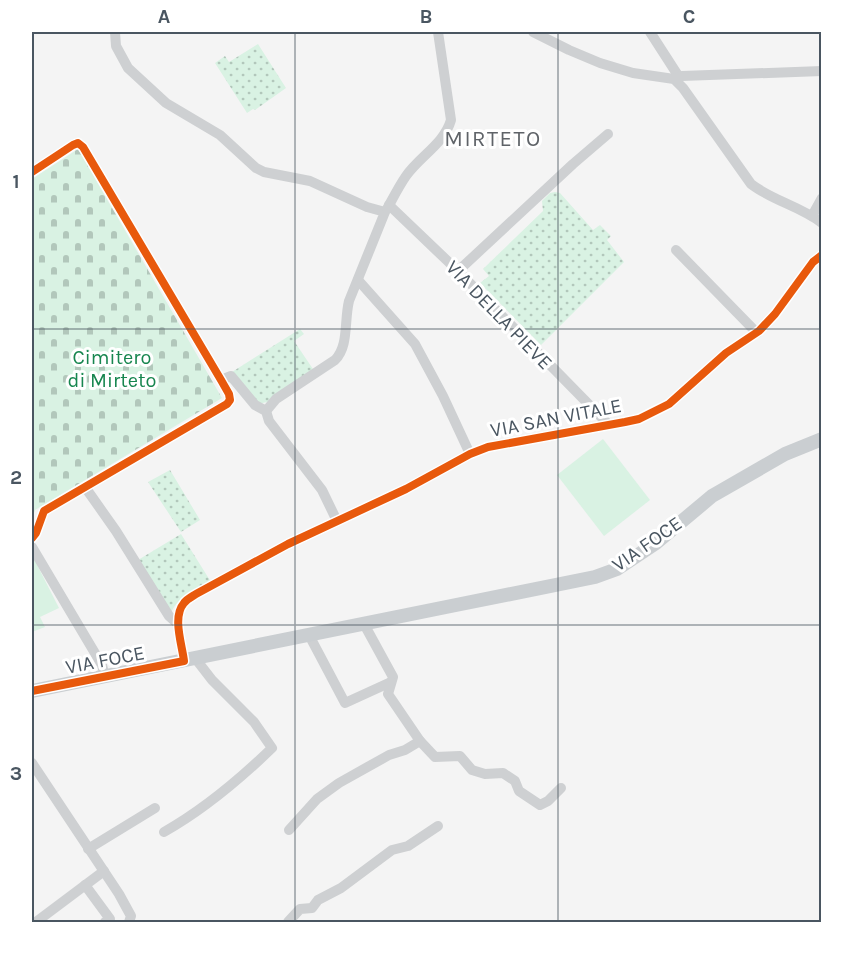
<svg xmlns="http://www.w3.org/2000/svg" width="853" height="954" viewBox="0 0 853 954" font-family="Karla,sans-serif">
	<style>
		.grass { fill: url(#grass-dots) }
		.cemetery { fill: url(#cemetery-stones) }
		.park { fill: #d9f2e3 }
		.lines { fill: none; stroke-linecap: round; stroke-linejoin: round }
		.minor { stroke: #ced0d2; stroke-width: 10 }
		.major { stroke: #caced1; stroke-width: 14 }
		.cycleway-casing { stroke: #fff; stroke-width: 11 }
		.cycleway { stroke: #e8590c; stroke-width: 8 }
		.grid { fill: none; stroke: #4a5661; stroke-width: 1.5; stroke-opacity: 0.55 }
		.labels { text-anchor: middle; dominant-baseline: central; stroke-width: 6; stroke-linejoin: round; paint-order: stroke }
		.street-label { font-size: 20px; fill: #4a5661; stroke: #fff }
		.park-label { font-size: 20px; fill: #17864f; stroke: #fff }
		.quarter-label { font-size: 22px; letter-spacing: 1.5px; fill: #5f6368; stroke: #fff }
		.neatline { fill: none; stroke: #4a5661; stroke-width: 2 }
		.grid-label { font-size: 20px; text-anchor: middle; font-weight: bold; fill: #4a5661 }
	</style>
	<defs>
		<pattern id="grass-dots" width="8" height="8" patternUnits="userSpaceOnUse" patternTransform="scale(1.5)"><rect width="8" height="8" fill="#d9f2e3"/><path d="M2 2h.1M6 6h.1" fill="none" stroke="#b2c7bb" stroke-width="1.8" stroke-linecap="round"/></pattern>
		<pattern id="cemetery-stones" width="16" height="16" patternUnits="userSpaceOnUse" patternTransform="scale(1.5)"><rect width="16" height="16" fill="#d9f2e3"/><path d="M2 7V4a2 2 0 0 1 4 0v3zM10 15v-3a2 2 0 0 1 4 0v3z" fill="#b2c7bb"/></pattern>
	</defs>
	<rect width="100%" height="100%" fill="#f4f4f4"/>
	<!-- grass -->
	<g class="grass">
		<path d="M258,44L286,88L255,110L253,109L247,113L215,63L225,56L229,62Z"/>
		<path d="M555,192L560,193L593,230L600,225L611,236L607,240L624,262L541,345L480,283L489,276L483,269L543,211L542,201L550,193Z"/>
		<path d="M300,329L304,334L294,341L315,372L267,402L258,404L232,372Z"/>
		<path d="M170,470L200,520L181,532L148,482Z"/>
		<path d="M181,534L211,582C196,590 178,596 171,613L138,560Z"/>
	</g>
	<!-- cemetery -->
	<path class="cemetery" d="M78,149L222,398L35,510L32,519V179Z"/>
	<!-- park -->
	<g class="park">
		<path d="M603,439L650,500L604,536L557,475Z"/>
		<path d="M32,555L59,608L40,617L45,627L32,632Z"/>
	</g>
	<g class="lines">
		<!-- minor -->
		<g class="minor">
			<path d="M115,32L116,46L128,68L166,103L220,135L256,168L264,172L310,181L367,207L385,212L349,301C344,321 349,346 335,360L276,399L266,411"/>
			<path d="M533,32L569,50L600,63L633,73L674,79L683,88L751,184C773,201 800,206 822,223"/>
			<path d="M650,32L679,77"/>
			<path d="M674,79L682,76L822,71"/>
			<path d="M32,172L73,145L78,143L83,147L221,380L229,394L230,400L227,404L44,511L36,533L32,538"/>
			<path d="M389,205L458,271L609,425"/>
			<path d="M387,209C393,198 399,186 406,176C420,156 444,144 451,120L438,32"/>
			<path d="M812,216L822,198"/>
			<path d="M676,250L757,333"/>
			<path d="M458,271L573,164L608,134"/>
			<path d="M358,280L415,344L443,396L470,454"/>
			<path d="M221,380L231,376L255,405L266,411L269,421L322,490L337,521"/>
			<path d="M85,487L116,531L169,616L178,624"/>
			<path d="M32,547L102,665L105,677"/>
			<path d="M364,624L393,677L388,694L420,741L435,757L460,756L472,770L485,774L503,773L515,781L519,791L540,805L548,801L561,788"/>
			<path d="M309,635L345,703L391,682"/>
			<path d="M184,661C182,644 172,617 184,603C187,599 193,596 196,594L288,544L406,489L470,454L488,447L625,422L639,419L669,404L726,353L759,331L775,314L813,262L822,255"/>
			<path d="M32,763L119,894L131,916L129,922"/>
			<path d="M289,830L317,799L339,783L389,755L405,750L420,741"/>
			<path d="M164,832C203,810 240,779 272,748L254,722L212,680L195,658"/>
			<path d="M88,849L155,808"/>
			<path d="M85,885L110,919L105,922"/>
			<path d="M36,922L104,871"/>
			<path d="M288,922L300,909L312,908L318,900L341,888L392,850L408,846L438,826"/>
		</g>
		<!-- major -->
		<path class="major" d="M32,691L456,605L595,577L617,569L656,543L712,496L785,454L822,439"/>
		<defs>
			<g id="cycleway">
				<path d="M32,172L73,145L78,143L83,147L221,380L229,394L230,400L227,404L44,511L36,533L32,538"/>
				<path d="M32,691L184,661C182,644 172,617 184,603C187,599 193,596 196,594L288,544L406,489L470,454L488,447L625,422L639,419L669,404L726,353L759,331L775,314L813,262L822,255"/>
			</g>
		</defs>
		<!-- cycleway casing -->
		<use href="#cycleway" class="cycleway-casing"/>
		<!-- cycleway -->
		<use href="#cycleway" class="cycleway"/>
	</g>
	<!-- grid -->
	<path class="grid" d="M295,32V922M558,32V922M32,329H822M32,625H822"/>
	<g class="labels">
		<!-- street labels -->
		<g class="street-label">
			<text transform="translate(499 315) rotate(46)">VIA DELLA PIEVE</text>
			<text transform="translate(556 418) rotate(-11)">VIA SAN VITALE</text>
			<text transform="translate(647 544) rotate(-35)">VIA FOCE</text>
			<text transform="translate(105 660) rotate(-11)">VIA FOCE</text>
		</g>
		<!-- park labels -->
		<g class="park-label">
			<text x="112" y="357">Cimitero<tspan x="112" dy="23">di Mirteto</tspan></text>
		</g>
		<!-- quarter labels -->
		<g class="quarter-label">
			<text x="493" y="139">MIRTETO</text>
		</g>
	</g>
	<!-- border -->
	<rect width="853" height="954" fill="none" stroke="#ffffff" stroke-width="66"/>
	<rect x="33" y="33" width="787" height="888" class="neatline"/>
	<g class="grid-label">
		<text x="164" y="23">A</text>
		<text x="426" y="23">B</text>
		<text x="689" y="23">C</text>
		<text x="16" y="188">1</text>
		<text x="16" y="484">2</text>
		<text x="16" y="780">3</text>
	</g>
</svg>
